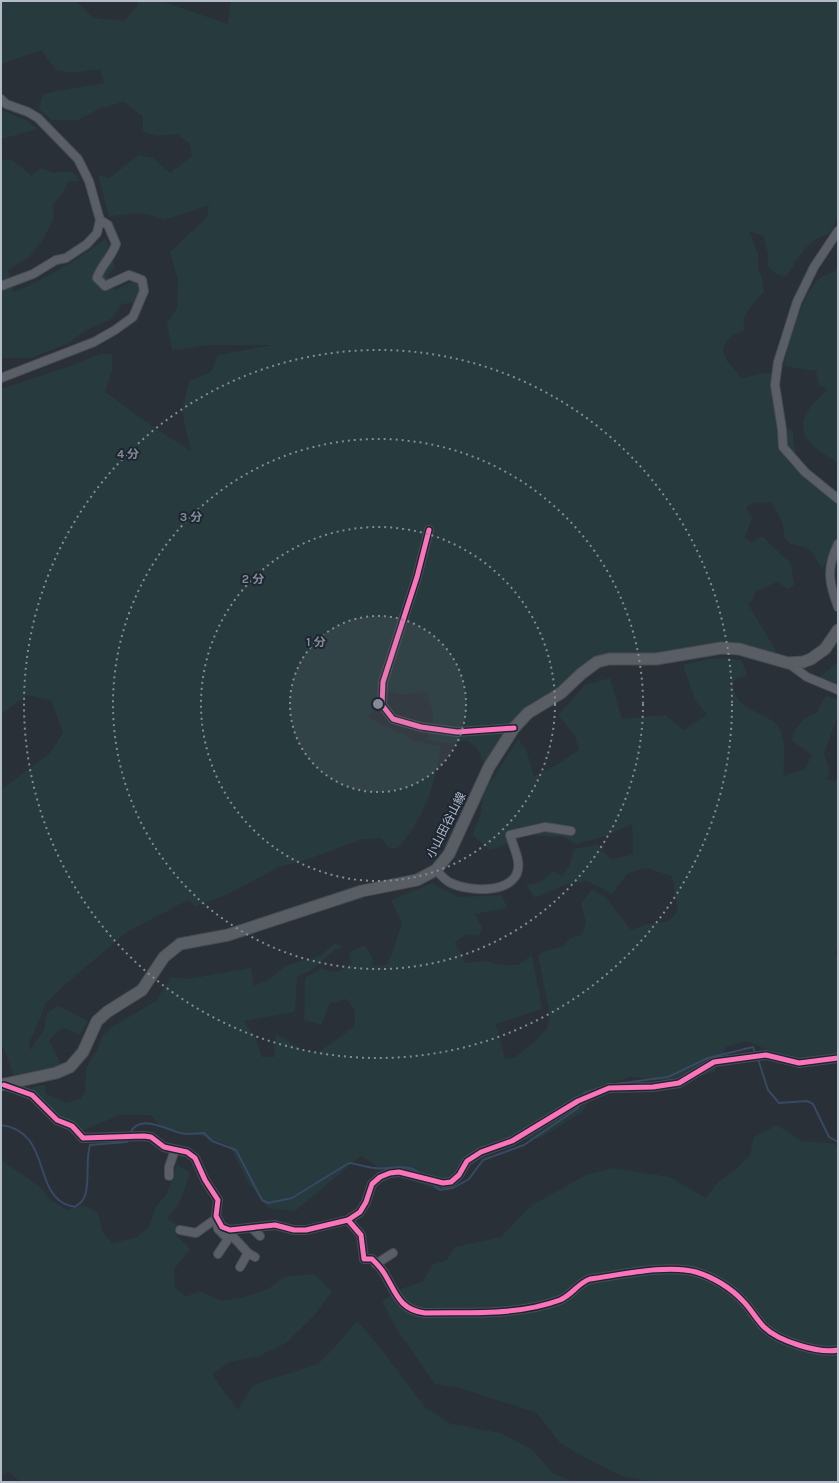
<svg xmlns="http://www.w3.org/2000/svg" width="839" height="1483" viewBox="0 0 839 1483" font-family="Karla,'Noto Sans JP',sans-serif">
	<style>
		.green { fill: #273a3e }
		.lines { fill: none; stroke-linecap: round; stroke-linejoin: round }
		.stream { stroke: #384963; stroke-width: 2 }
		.minor-casing { stroke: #484c53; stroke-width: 10 }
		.secondary-casing { stroke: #484c53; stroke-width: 13 }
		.minor { stroke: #5a5e66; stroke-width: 8 }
		.secondary { stroke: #595d64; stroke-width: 11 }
		.cycleway-casing { stroke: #1d2633; stroke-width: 8 }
		.cycleway { stroke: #fb73b8; stroke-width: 5 }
		.ring { fill: none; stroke: #848b96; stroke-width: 2; stroke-dasharray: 2 4 }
		.labels { text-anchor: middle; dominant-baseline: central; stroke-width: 4; stroke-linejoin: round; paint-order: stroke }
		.street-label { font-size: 12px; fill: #b4bcc9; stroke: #1d2633 }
		.centre { fill: #848b96; stroke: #1d2633; stroke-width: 2 }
		.ring-label { font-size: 12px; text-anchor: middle; font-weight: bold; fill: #848b96; stroke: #1d2633; stroke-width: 4; stroke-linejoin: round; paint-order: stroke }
	</style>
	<rect width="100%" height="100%" fill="#2a3038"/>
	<!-- green -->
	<g class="green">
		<path d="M1,1H76L93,18L124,21L138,5V1H161L228,24L231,1H838V216L829,234C808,238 797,259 787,276L778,275L768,267V253L763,236L749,231L758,255V268L762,278L764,292C754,303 739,315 745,330C734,333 726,339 723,350L727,361L741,378L767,373L780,375L775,408L778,426L793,430C792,465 815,482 838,505V539L822,569C811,551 812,547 790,544L784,537C785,524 778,513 771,502L752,503L746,508L752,518L745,537L752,543L762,536L791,564L794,585L788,589L777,582L755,592L753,599L748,604L781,659L724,651L607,656L557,703L524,720L486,766L477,748L467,740L448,744L426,739C435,720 435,713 426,693L420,691C409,694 401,697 391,691L382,693L368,717L416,741L441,746C434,788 426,815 398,848H389L381,838L363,839L300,862L279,867L228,894L196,906L188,900L127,932L62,987L46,1003L29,1044L30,1050L44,1030L47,1013L58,1006L88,1021L80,1034L62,1028L49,1040L62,1067L22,1075L13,1074L3,1046H1V790L49,754L63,733L51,700L27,695L1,714V389L65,368L100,354H112V371L105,392L158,430L191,451L182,411L189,381L211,372L218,355L272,345H211L172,350L167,324L177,308L178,280L170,252L207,217L209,205L164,220C145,211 129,213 109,217L98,175L109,178L139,155L153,158L170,173L192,156L190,144L177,134L156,136L143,131V117L124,102L101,108L78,120H52L39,109L43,94L104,83L100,69L71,73L56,70L41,50L1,64Z"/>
		<path d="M1,110L26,120L37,129L1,139Z"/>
		<path d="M1,159L12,160L32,176L41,168L53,173L72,171L80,181H68L65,190L53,205L54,218L42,241L29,257L8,270L14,292C47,278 78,260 106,238L115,267L107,275L114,290L137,280L143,301L122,304L111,319L86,330L67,344L30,358H1Z"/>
		<path d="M838,269V462C818,452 792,436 808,411C813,403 821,396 827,389L819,385L816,371L784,366C789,341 800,301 816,282C821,276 832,273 838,269Z"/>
		<path d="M727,658L742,661L747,676L737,678L732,684C734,688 735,694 737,698C748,715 778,714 782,735C786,749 783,763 784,776L805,769L812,755L792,741L793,732L805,718L816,713L826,696L838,699V715L824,754L830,771L827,779L834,781L838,778V948L835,952L838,958V1059L786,1058L747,1041L726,1047L714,1072L681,1082L631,1077L599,1086L582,1112L540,1138L513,1141L477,1156L450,1186L438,1191L380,1168L361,1156L295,1211L268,1208L248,1182L229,1145L193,1133L163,1128L150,1115H120L84,1130L73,1127L49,1111L30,1090L36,1086L45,1085L46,1094L66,1103L80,1099L85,1093L86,1068L98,1048L102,1036L113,1026L156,1001L171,977L188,979L251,968L254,986L270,979L285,966L320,956L335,943L342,947L333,951L313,969L297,977L295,1012L244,1021L255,1037L262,1057H274L276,1034L303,1050L317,1053L343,1035L355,1025V1010L346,999L330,1003L321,1025L304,1020L305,978L322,968C334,975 341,972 351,963L349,952L364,945L372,956L373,966L388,964L402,924L391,900L432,883L458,897L502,895L507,908L475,914L482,927L479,936L467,934L455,942L465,963L485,961L502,965H518L532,955L542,1009L496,1024L505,1059L515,1057L534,1042L547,1029L550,1014L538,956L544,951L562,947L571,938L582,935L586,922L581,904L592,889L606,898L631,930L645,925L669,921L678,911L672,876L645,868L627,874L612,894L587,881L567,884L535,898L526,885L541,882L553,871L562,876L570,864L574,849L597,845L611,860L633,854L632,824L608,835L576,844L564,837L526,835L515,841L490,850L472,835L480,816L484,793L518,739L526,749L534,776L553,767L579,750L574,734L558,715L585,685L610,678L622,719L666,715L683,730L707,715L695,700L683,665L709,659Z"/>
		<path d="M838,662L837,686L815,681Z"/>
		<path d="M777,1125L802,1141L830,1143L838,1146V1482H656L621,1476L580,1455L559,1442L537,1413L460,1388L435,1384L396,1328L382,1301L401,1289L422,1282L433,1264L446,1261L455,1247L501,1237L532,1205L586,1175L613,1168L670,1177L706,1198L718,1182L737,1168L750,1155L754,1137Z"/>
		<path d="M2,1161L39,1186L52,1201L68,1210L84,1205L98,1213L102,1231L112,1243L135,1238L149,1227L156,1206L167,1194L177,1164L190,1173L179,1204L167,1218L182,1229L175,1234L190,1249L174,1269L175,1288L186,1297L200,1291L221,1301L241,1298L268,1289L284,1277L314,1274L332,1291L313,1317L286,1343L257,1357L229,1362L212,1375L238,1410L253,1385L318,1364L336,1346L357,1321L375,1341L425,1407L451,1424L501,1433L533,1450L551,1472L573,1482H21L8,1472L1,1475Z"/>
	</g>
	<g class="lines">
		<!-- stream -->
		<g class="stream">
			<path d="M758,1059L768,1090L779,1103L807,1101L813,1104L829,1137L838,1142"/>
			<path d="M608,1085L668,1077L708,1058L753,1047L755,1053"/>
			<path d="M583,1095L584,1093L602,1087"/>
			<path d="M1,1125C49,1131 34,1186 63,1203C66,1205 71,1206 75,1207C77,1205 81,1203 82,1201C91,1191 85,1159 90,1145L127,1142L128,1138"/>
			<path d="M130,1134C138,1112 167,1130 181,1133C188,1135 197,1133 204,1133L212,1141L236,1150L262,1200L268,1203L292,1198L349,1163C357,1164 366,1167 374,1168C390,1171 407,1161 420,1174"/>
			<path d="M431,1183L440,1190L453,1188L469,1179L483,1160L524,1145L578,1108L580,1103"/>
		</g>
		<defs>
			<g id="minor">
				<path d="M1,99L6,104L28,112L38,118L78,159L89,181L100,220L97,233L87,244L66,258L56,260L33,274L1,286"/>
				<path d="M838,231L814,267L797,302L778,362L775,385L782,429L783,447L805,472L838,499"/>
				<path d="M1,378L94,342L115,330L133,317L144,291L142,280L129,275L105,286L97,278C101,265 112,257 116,244L108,225L100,220"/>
				<path d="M429,530L417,577L383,682L382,705L393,719L421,727L457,732L514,728"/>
				<path d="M838,544C826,569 829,583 838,607"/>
				<path d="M788,663L807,677L838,690"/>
				<path d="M436,870C440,874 445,880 449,882C469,893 523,895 518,861C517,853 512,843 510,835L545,827L571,831"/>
				<path d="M4,1085L32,1095L57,1120L72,1126L83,1138L144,1136L151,1137L164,1147L187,1152L195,1158L205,1180L218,1200L216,1216L222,1227L230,1230L275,1225L294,1230H306L348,1220L360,1212L366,1202L372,1184L380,1177L390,1173L399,1172L443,1183L451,1182L459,1175L467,1161L481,1152L512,1141L578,1101L609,1088L653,1087L679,1083L714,1062L766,1055L799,1063L838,1058"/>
				<path d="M169,1176V1167L175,1150"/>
				<path d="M348,1220L361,1235L364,1259H372C376,1263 381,1268 384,1273C396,1292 399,1310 425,1313C469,1312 517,1316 560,1300C572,1295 578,1283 590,1279C620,1275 668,1264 696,1272C713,1277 731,1288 743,1301C751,1309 756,1319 764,1327C778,1341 819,1354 838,1350"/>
				<path d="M217,1223L218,1229L228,1239L218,1254"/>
				<path d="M225,1228L248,1253L255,1257"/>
				<path d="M252,1228L260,1236"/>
				<path d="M180,1230L196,1233L217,1218"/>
				<path d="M376,1264L393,1253"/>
				<path d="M240,1267L248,1253"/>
			</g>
			<path id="secondary" d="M1,1085L56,1073L70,1067L83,1052L97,1021L107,1012L142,990L164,957L180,944L228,935L362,891L417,880L436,870L449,854L489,767L514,728L528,713L561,693L581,674L597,662L609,659H656L721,648L739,649L788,663L803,662L811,659L825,649L838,630"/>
		</defs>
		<!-- minor casing -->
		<use href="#minor" class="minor-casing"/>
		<!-- secondary casing -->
		<use href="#secondary" class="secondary-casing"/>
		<!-- minor -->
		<use href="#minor" class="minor"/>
		<!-- secondary -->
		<use href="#secondary" class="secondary"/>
		<defs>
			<g id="cycleway">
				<path d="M429,530L417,577L383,682L382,705L393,719L421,727L457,732L514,728"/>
				<path d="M4,1085L32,1095L57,1120L72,1126L83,1138L144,1136L151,1137L164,1147L187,1152L195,1158L205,1180L218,1200L216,1216L222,1227L230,1230L275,1225L294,1230H306L348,1220L360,1212L366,1202L372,1184L380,1177L390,1173L399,1172L443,1183L451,1182L459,1175L467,1161L481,1152L512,1141L578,1101L609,1088L653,1087L679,1083L714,1062L766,1055L799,1063L838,1058"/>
				<path d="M348,1220L361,1235L364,1259H372C376,1263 381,1268 384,1273C396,1292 399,1310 425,1313C469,1312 517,1316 560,1300C572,1295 578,1283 590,1279C620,1275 668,1264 696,1272C713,1277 731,1288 743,1301C751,1309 756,1319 764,1327C778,1341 819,1354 838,1350"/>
			</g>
		</defs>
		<!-- cycleway casing -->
		<use href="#cycleway" class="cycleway-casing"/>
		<!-- cycleway -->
		<use href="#cycleway" class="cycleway"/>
	</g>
	<!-- distance rings -->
	<circle cx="378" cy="704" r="88" fill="#848b96" fill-opacity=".12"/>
	<g class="ring">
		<circle cx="378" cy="704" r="88"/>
		<circle cx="378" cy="704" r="177"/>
		<circle cx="378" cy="704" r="265"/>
		<circle cx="378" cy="704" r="354"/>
	</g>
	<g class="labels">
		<!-- street labels -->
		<g class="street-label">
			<text transform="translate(446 825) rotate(-63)">小山田谷山線</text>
		</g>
	</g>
	<circle cx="378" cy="704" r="6" class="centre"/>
	<g class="ring-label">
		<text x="128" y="458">4 分</text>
		<text x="191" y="521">3 分</text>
		<text x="253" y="583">2 分</text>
		<text x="316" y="646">1 分</text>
	</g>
	<!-- border -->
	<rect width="839" height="1483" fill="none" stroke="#b4bcc9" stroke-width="4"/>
</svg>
